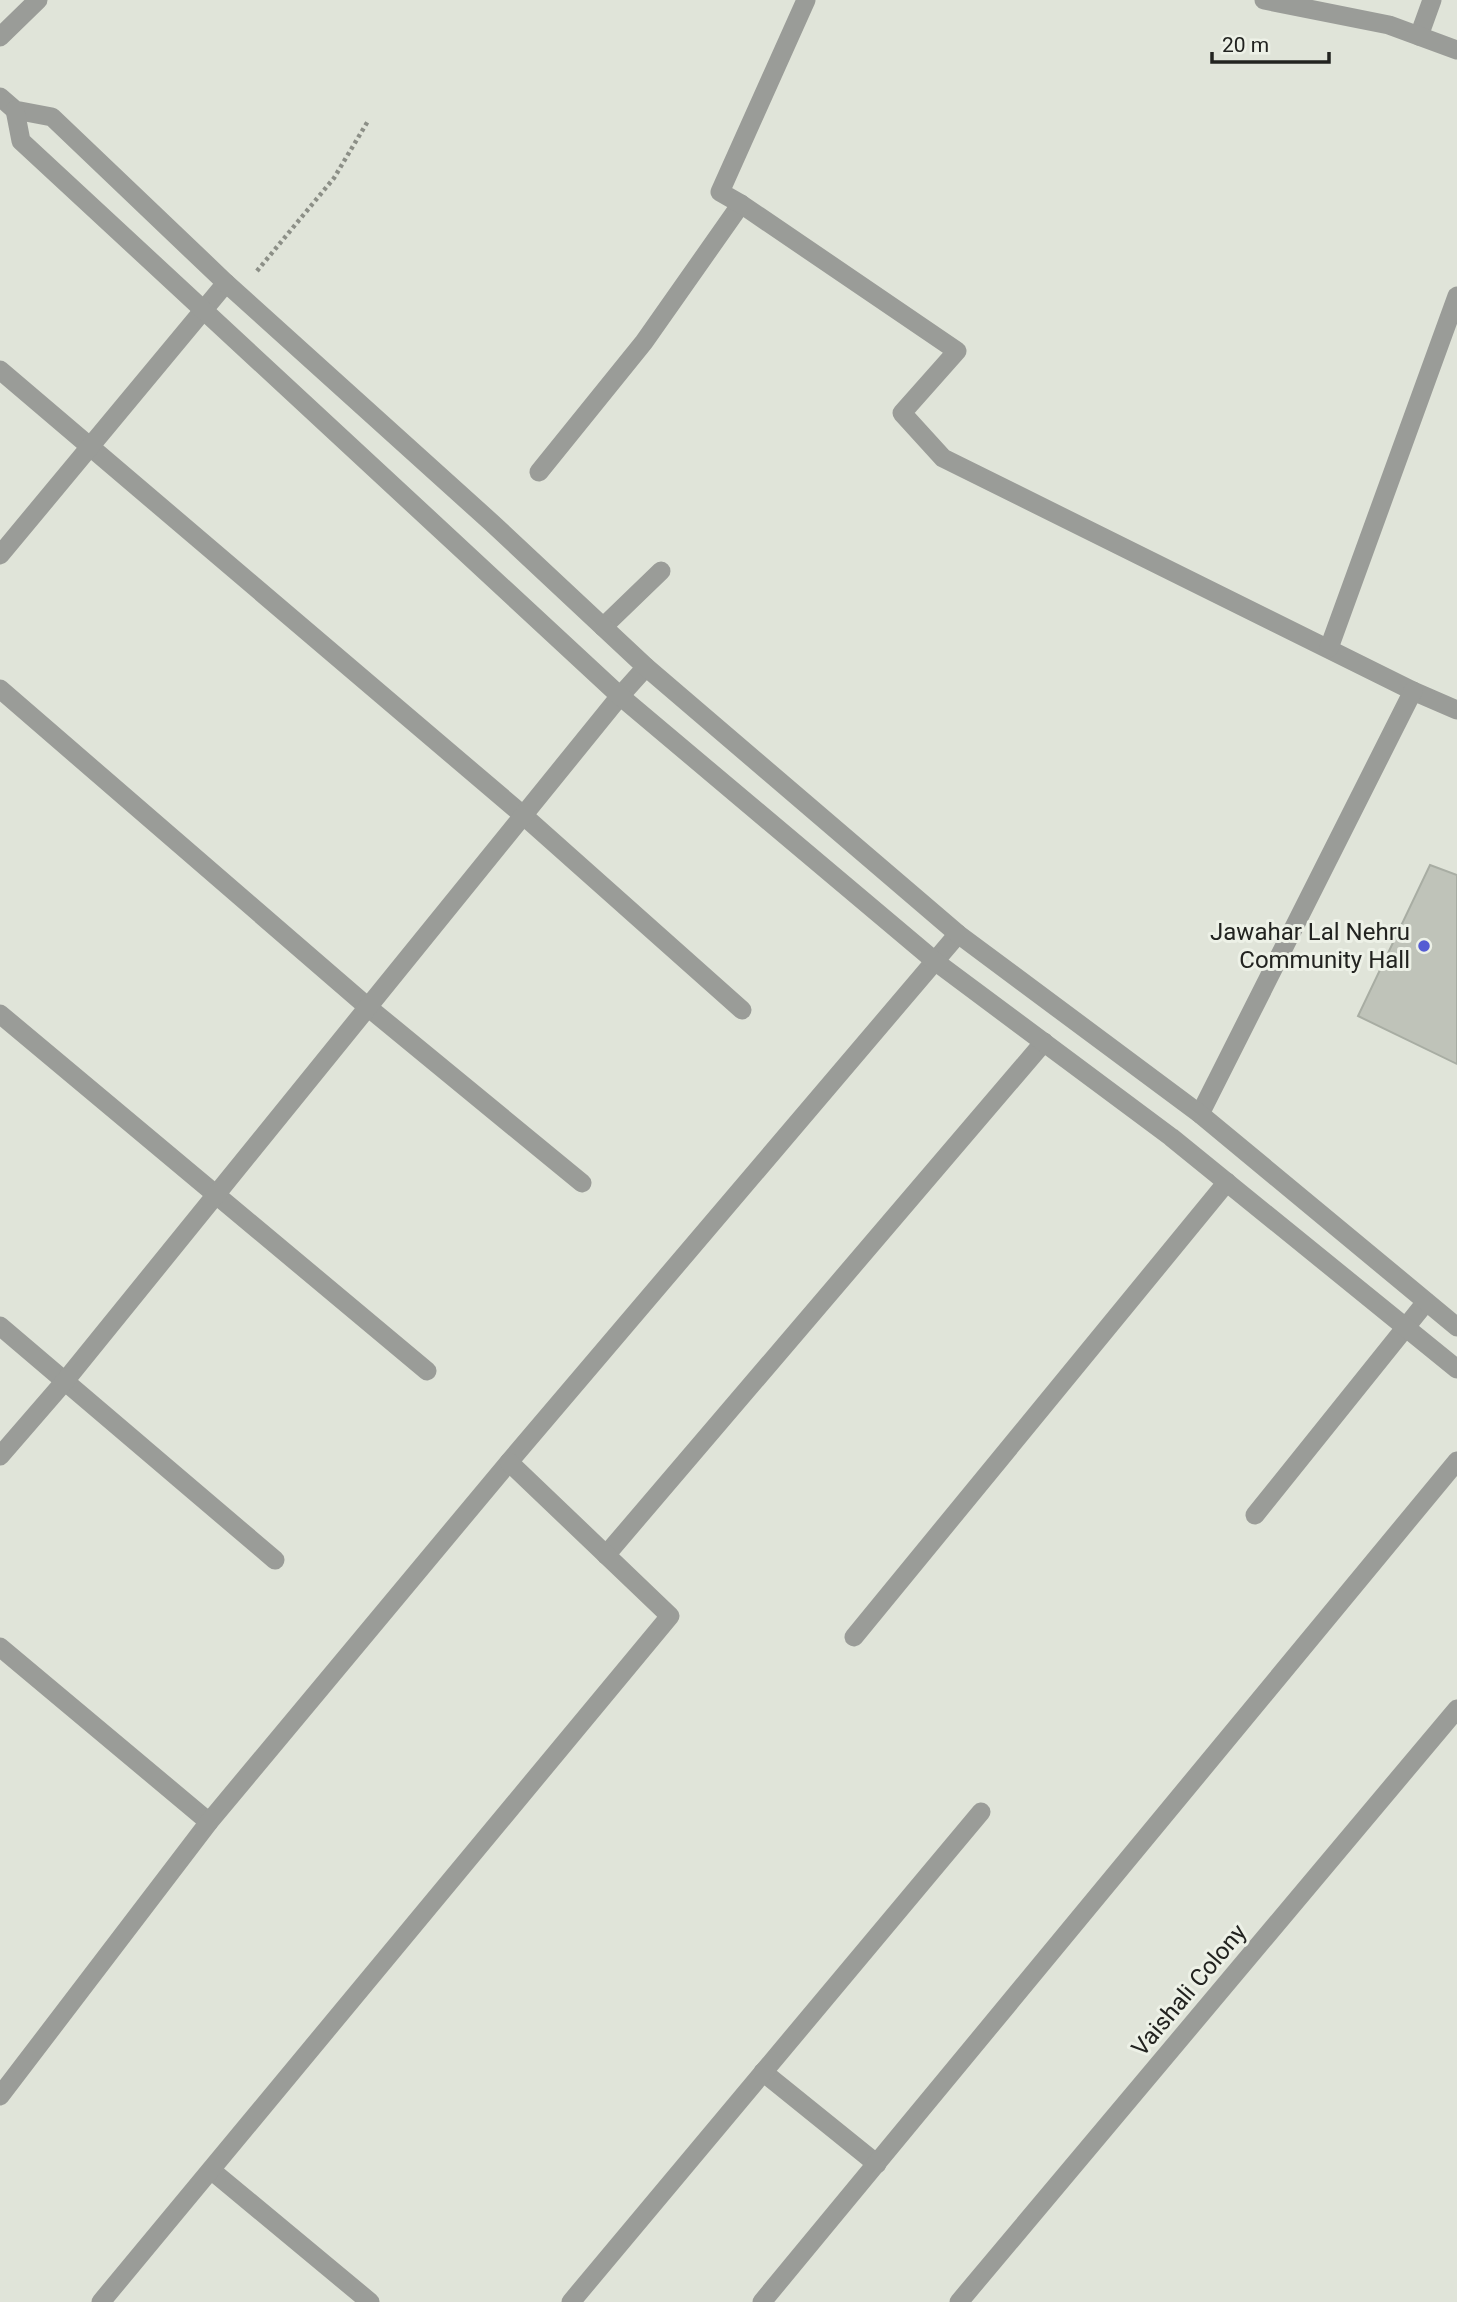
<svg xmlns="http://www.w3.org/2000/svg" width="1457" height="2302" viewBox="0 0 1457 2302" font-family="Roboto,sans-serif">
	<style>
		.building { fill: #bfc3b9; stroke: #a8ada3; stroke-width: 2 }
		.lines { fill: none; stroke-linecap: round; stroke-linejoin: round }
		.path { stroke: #8c8f87; stroke-width: 4.5; stroke-dasharray: 3.5 3.5; stroke-linecap: butt }
		.pedestrian { stroke: #9a9c98; stroke-width: 19 }
		.minor { stroke: #9a9c98; stroke-width: 19 }
		.tertiary { stroke: #9a9c98; stroke-width: 19 }
		.poi-dot { fill: #555cd3; stroke: #edf1e7; stroke-width: 2.5 }
		.labels { text-anchor: middle; dominant-baseline: central; stroke-width: 6; stroke-linejoin: round; paint-order: stroke }
		.poi-label { font-size: 24px; fill: #222320; stroke: #edf1e7; text-anchor: end }
		.street-label { font-size: 24px; fill: #222320; stroke: #edf1e7 }
	</style>
	<rect width="100%" height="100%" fill="#e0e4d9"/>
	<!-- building -->
	<path class="building" d="M1430,865L1457,875V1064L1358,1016Z"/>
	<g class="lines">
		<!-- path -->
		<path class="path" d="M257,271L334,178L368,121"/>
		<!-- pedestrian -->
		<g class="pedestrian">
			<path d="M539,472L644,342L741,204"/>
			<path d="M603,627L661,571"/>
		</g>
		<!-- minor -->
		<g class="minor">
			<path d="M806,0L720,192L741,204L957,351L902,413L943,458L1413,691L1457,710"/>
			<path d="M1419,36L1432,0"/>
			<path d="M0,370L524,816L742,1010"/>
			<path d="M0,555L226,283"/>
			<path d="M1329,648L1457,296"/>
			<path d="M0,689L369,1008L582,1183"/>
			<path d="M0,1014L427,1371"/>
			<path d="M1200,1114L1413,691"/>
			<path d="M0,1326L275,1560"/>
			<path d="M0,1456L65,1381L620,696L646,667"/>
			<path d="M1255,1515L1426,1302"/>
			<path d="M606,1555L1044,1042"/>
			<path d="M854,1637L1227,1182"/>
			<path d="M0,1647L209,1822"/>
			<path d="M763,2072L877,2164"/>
			<path d="M0,2096L209,1822L509,1462L958,934"/>
			<path d="M211,2170L370,2302"/>
			<path d="M101,2302L670,1616L509,1462"/>
			<path d="M571,2302L981,1812"/>
			<path d="M762,2302L1457,1461"/>
			<path d="M959,2302L1457,1709"/>
		</g>
		<!-- tertiary -->
		<g class="tertiary">
			<path d="M1264,0L1389,25L1457,50"/>
			<path d="M0,37L38,0"/>
			<path d="M0,97L15,110L52,117L226,283L492,523L646,667L958,934L1200,1114L1457,1327"/>
			<path d="M15,110L21,141L620,696L936,962L1171,1137L1457,1369"/>
		</g>
	</g>
	<!-- markers -->
	<circle class="poi-dot" cx="1424" cy="946" r="7"/>
	<g class="labels">
		<!-- poi labels -->
		<g class="poi-label">
			<text x="1410" y="932">Jawahar Lal Nehru<tspan x="1410" dy="28">Community Hall</tspan></text>
		</g>
		<!-- street labels -->
		<g class="street-label">
			<text transform="translate(1189 1990) rotate(-50)">Vaishali Colony</text>
		</g>
	</g>
	<!-- scale -->
	<path d="M1212 52v10h117v-10" fill="none" stroke="#222320" stroke-width="3.5"/>
	<text x="1222" y="52" font-size="21" fill="#222320" stroke="#edf1e7" stroke-width="5" paint-order="stroke">20 m</text>
</svg>
